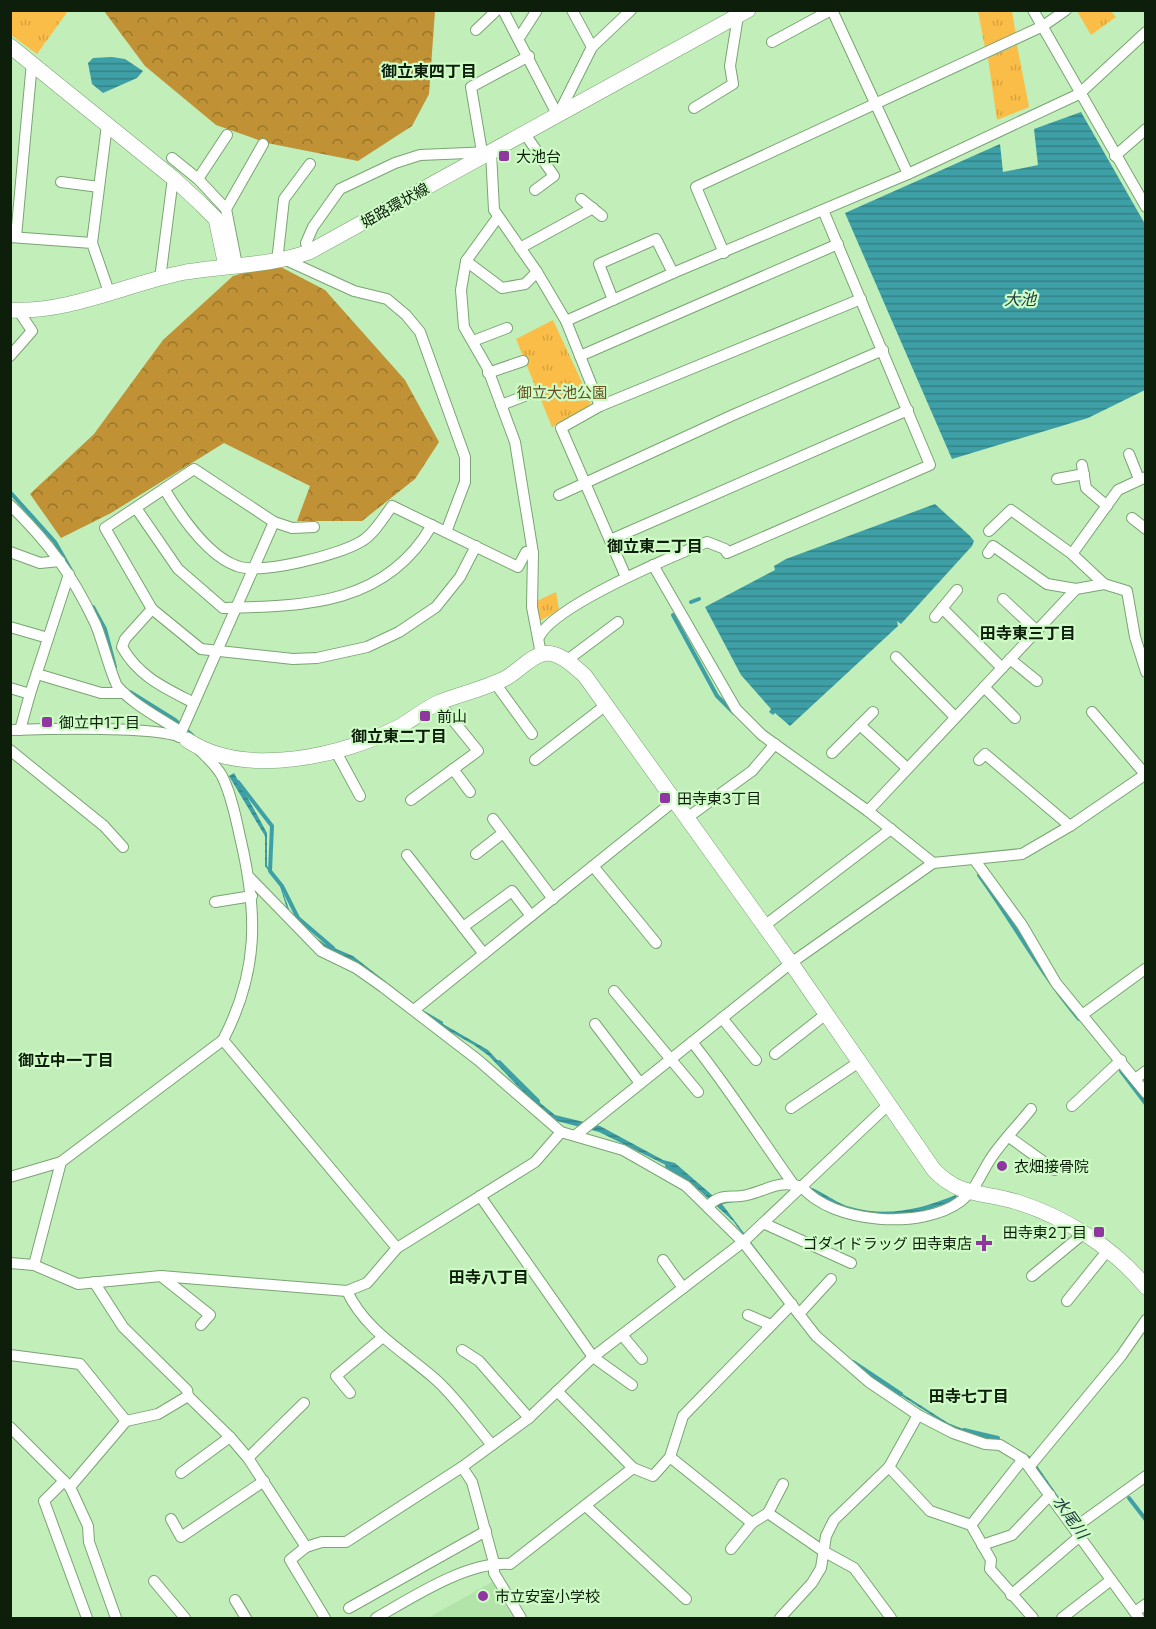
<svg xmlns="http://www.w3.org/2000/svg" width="1156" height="1629" viewBox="0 0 1156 1629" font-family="Inter,'Noto Sans JP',sans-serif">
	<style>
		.built { fill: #b2e4a9 }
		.forest { fill: url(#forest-crowns) }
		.park { fill: url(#park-tufts) }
		.water { fill: url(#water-rules) }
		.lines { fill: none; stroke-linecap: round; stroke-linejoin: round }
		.stream { stroke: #3ea0a6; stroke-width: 4 }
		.street-casing { stroke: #7aa473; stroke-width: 12 }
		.secondary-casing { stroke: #7aa473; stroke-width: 16 }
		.street { stroke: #fff; stroke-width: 10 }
		.secondary { stroke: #fff; stroke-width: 15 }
		.poi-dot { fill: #9036a1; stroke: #cefbc6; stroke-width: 2 }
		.labels { text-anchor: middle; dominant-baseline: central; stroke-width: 4.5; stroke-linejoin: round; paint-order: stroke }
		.poi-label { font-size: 15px; fill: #0d1e0b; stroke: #cefbc6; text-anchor: start }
		.street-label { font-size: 15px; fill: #0d1e0b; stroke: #cefbc6 }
		.park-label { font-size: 15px; fill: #674e1f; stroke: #cefbc6 }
		.neighbourhood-label { font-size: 16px; font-weight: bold; fill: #0d1e0b; stroke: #cefbc6 }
		.water-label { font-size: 16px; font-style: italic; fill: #213f41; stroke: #cefbc6 }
	</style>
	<defs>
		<pattern id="forest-crowns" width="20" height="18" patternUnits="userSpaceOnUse" patternTransform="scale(1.5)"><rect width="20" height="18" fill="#c09135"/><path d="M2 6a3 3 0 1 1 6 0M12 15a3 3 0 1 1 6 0" fill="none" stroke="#9a762b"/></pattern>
		<pattern id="park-tufts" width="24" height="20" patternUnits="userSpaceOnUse" patternTransform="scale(1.5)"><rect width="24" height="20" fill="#fabe48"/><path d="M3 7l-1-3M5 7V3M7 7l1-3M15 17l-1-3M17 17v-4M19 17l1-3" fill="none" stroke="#d5a33e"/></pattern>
		<pattern id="water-rules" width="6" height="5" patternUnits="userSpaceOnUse" patternTransform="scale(1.5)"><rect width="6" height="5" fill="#3ea0a6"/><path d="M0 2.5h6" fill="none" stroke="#328285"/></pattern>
	</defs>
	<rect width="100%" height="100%" fill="#c1eeb9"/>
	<!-- built -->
	<path class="built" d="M492,1582L513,1618H428Z"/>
	<!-- forest -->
	<g class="forest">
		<path d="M104,11H435L429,94L412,126L358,161L267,143L216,125L145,66Z"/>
		<path d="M275,264L325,290L405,380L439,442L415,479L362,521H297L310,486L224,443L111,513L61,538L30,494L94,434L163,340L233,276Z"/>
	</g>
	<!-- park -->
	<g class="park">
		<path d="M11,10H68V11L37,54L11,35Z"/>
		<path d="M978,11H1012L1016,35L985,48Z"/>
		<path d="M1077,11H1111L1116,17L1091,35Z"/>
		<path d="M1017,45L1029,107L997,120L988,58Z"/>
		<path d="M553,320L591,402L586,410L552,427L516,339Z"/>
		<path d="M556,592L559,610L538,622L537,601Z"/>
	</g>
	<!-- water -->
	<g class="water">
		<path d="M112,57L125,59L143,71L137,78L103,93L92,84L88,63L93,58Z"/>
		<path d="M1081,112L1145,224V390L1088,418L952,459L845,213L1000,144L1003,172L1038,165L1034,129Z"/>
		<path d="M935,504L970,536L974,541L972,546L901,624L897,621L898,626L790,726L775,713L773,715L769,712L771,709L741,675L705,607L775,570L774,566L786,559Z"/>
		<path d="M234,773L267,833V866L280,884L290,912L308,933L325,944L353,956L431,1017L488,1050L528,1093L555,1115L600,1126L663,1160L675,1163L719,1201L747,1198L781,1186L792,1185V1188H780L752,1199L722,1204L819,1332L845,1357L948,1423L978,1435L997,1437L1031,1457L1114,1577L1112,1579L1029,1460L1006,1444L977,1437L947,1425L844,1359L817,1334L733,1221L678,1171L599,1132L557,1121L530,1099L489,1056L474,1045L430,1020L349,959L327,949L307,934L288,912L280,886L265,866V836L229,776Z"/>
		<path d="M809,1187C822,1191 833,1201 847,1206C886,1218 918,1210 956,1195L957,1199C944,1204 930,1210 916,1213C889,1218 826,1212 809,1187Z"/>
	</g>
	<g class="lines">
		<!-- stream -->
		<g class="stream">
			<path d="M10,492L55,542L72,572"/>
			<path d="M691,602L699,599"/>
			<path d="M93,607L105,629L115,667"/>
			<path d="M673,615L717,696L734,713"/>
			<path d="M130,692L175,720L193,736"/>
			<path d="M238,782L272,826L270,871L282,886L298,918L333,948"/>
			<path d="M979,875C1013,922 1041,974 1079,1019"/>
			<path d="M424,1013L441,1023"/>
			<path d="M499,1062L538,1101"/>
			<path d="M1121,1071L1146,1104"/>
			<path d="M667,1166L688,1180"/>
			<path d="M853,1362L901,1394"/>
			<path d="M964,1430L998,1438"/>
			<path d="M1129,1498L1146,1520"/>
		</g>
		<defs>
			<g id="street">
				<path d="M503,10L558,116"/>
				<path d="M832,10L908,174"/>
				<path d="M1033,10L1146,207"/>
				<path d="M476,30L497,10"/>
				<path d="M519,38L537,10"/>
				<path d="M772,42L831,10"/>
				<path d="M592,47L631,10"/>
				<path d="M694,108L733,84L730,66L738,16"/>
				<path d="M558,115L592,47L572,10"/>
				<path d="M525,134L554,176L535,190"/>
				<path d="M482,152L471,87L529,56"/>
				<path d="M1115,156L1146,129"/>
				<path d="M172,158L198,179L226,209L237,265"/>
				<path d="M198,179L227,135"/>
				<path d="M61,182L99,187"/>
				<path d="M581,199L602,216"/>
				<path d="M226,209L263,144"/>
				<path d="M498,217L466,261L461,290L464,327L487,367L515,442L533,553L532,607L541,654"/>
				<path d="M10,237L92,243L109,292"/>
				<path d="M16,237L32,62"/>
				<path d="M92,243L107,125"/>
				<path d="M520,248L593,208"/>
				<path d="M309,252L306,243L313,227L340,189L395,163L420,155L491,152L494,210L537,272L566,321L600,406L561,428L626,577"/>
				<path d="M724,253L696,187L1043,26L1066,10"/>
				<path d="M286,260L354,291L387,299L406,315L420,332L465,457V482L446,532"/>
				<path d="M466,261L502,288L525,284L537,272"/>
				<path d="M277,262L284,199L310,164"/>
				<path d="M160,279L173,178"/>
				<path d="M613,300L599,264L656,239L673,273"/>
				<path d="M566,321L673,273L908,174L1079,94L1146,32"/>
				<path d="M473,341L507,328"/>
				<path d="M10,356L32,331L18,310"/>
				<path d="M580,356L838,244"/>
				<path d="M488,373L523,361"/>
				<path d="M501,405L535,392"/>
				<path d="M600,406L861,299"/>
				<path d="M1129,454L1139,479"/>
				<path d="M1082,465L1086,488L1107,506"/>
				<path d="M1057,479L1084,474"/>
				<path d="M165,490C180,515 208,556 237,566C261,575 340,555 362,541C374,534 384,517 392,506L518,567L526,552L533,553"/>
				<path d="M559,495L733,415L883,350"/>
				<path d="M10,505C48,542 72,574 95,623C101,635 113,682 118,687C135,706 160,718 181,732"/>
				<path d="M136,508L178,569L223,608C306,606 386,605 432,525"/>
				<path d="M1132,518L1146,529"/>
				<path d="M314,527L292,528L274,522L194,469L105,528L152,609L201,649L293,659L317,658L367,647L399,632L436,607L460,577L476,546"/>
				<path d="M989,531L1011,510L1072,554L1104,584"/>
				<path d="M610,540L908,410"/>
				<path d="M10,552L40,563L60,561"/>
				<path d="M988,553L993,546L1047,584L1076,589"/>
				<path d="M1072,554L1118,490L1146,477"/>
				<path d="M653,565L736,709L762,735L868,811L933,863"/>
				<path d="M1003,599L1037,631"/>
				<path d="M942,608L1002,668"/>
				<path d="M152,609L125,639L122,647C139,677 165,688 194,703"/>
				<path d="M935,617L957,590"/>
				<path d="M10,627L48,638"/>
				<path d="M539,637C555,605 671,557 707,542L725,549L727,553L930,465L823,210"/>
				<path d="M896,657L955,717"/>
				<path d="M1010,659L1037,681"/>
				<path d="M566,661L618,622"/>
				<path d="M37,674L101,693H124"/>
				<path d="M495,683L532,734"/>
				<path d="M984,687L1015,718"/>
				<path d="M10,688L30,694L69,574"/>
				<path d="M1092,712L1145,774"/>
				<path d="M860,725L907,768"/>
				<path d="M10,730C42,729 165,725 187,740C198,748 216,765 222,776C231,794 236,818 240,837C258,912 259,971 223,1040L61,1162L34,1265"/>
				<path d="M20,730L30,694"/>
				<path d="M179,737L274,522"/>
				<path d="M10,750L104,826L123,847"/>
				<path d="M335,750L360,796"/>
				<path d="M832,753L873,712"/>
				<path d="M535,760L606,705"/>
				<path d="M979,760L985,754L1070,826"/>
				<path d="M453,769L470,792"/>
				<path d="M411,800L478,751L439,703"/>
				<path d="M868,811L1076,589L1104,584L1127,591L1135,637L1146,672"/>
				<path d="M687,818L752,771L775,744"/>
				<path d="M493,819L553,899"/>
				<path d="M476,854L503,833"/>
				<path d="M407,855L484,954"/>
				<path d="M974,859L1022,925L1056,983L1146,1093"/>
				<path d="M593,866L656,943"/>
				<path d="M250,878L321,951L356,968L383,987L478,1060L561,1132L623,1150L686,1186L743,1242L816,1336L869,1382L918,1415L953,1433L985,1444L1000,1445L1023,1459L1139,1618"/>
				<path d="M215,902L252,896"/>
				<path d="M764,926L891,829"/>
				<path d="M463,927L512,891L531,916"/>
				<path d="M614,991L698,1092"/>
				<path d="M414,1010L674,801"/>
				<path d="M1082,1015L1145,969"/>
				<path d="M722,1018L756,1060"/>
				<path d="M595,1024L640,1083"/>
				<path d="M223,1040L397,1248"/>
				<path d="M692,1042C728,1087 759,1136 793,1184"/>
				<path d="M775,1054L826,1014"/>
				<path d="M1135,1079L1146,1071"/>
				<path d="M1072,1106L1121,1060"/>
				<path d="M791,1108L859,1062"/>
				<path d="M576,1135L791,963L933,863L1022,854L1070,826L1146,774"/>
				<path d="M1009,1137L1055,1170"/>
				<path d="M10,1177L61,1162"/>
				<path d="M480,1196L593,1357L632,1385"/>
				<path d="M708,1206C722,1192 730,1199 747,1195C768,1190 780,1179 802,1187C833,1224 923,1230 961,1201C975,1190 979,1178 988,1163C999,1144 1017,1127 1031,1109"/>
				<path d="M763,1223L851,1263"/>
				<path d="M663,1260L683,1288"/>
				<path d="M10,1263L34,1265L78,1284L161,1276L347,1291L367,1283L397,1248L535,1162L561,1132"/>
				<path d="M161,1276L210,1315L201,1325"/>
				<path d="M1032,1276L1083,1234"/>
				<path d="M94,1282L123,1327L187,1390L188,1396L230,1437L248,1458L306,1547"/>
				<path d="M347,1291C365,1330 403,1351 434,1378C456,1397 473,1423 492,1445"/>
				<path d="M1067,1301L1108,1250"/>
				<path d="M799,1314L831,1279"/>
				<path d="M748,1315L771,1325"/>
				<path d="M622,1335L642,1359"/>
				<path d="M462,1350L479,1361L529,1418"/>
				<path d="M10,1355L80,1364L126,1421"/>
				<path d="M557,1391L633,1468"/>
				<path d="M350,1393L336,1376L383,1337"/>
				<path d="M10,1427L70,1487L88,1526L89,1542L116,1618"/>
				<path d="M670,1457L752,1523"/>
				<path d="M248,1458L304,1403"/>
				<path d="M1030,1466L1121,1356L1146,1320"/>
				<path d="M462,1467L472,1482L494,1563V1573L521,1618"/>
				<path d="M889,1467L930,1511L971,1525L991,1560L990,1569L1033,1618"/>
				<path d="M181,1473L230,1437"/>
				<path d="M64,1481L44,1501L87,1618"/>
				<path d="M70,1487L126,1421L158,1414L188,1396"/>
				<path d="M587,1507L686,1599"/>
				<path d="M768,1513L783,1484"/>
				<path d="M171,1519L181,1537L264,1481"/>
				<path d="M971,1525L1023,1459"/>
				<path d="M1074,1528L1146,1476"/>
				<path d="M982,1545L1012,1535L1050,1495"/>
				<path d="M731,1549L752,1523L768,1513L823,1551L854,1568L891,1618"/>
				<path d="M154,1581L185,1618"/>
				<path d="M1011,1595L1080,1536"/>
				<path d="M235,1600L246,1618"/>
				<path d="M349,1608L486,1531"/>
				<path d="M1135,1612L1146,1604"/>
				<path d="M325,1618L290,1560L306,1547L322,1542H346L462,1467L529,1418L593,1357L743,1242L888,1105"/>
				<path d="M376,1618C413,1597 467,1561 510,1564L633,1468L653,1476L670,1457L683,1416L792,1304"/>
				<path d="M780,1618L812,1583L821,1568L826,1536L834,1520L889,1467L918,1415"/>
				<path d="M1062,1618L1111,1580"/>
			</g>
			<g id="secondary">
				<path d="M10,46L173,178L201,204L216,219L226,266"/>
				<path d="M10,310C71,313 128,283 186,272C228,265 269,266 309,252L748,10"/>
				<path d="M187,740C245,779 343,756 401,726C414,718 426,708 440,702C461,694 483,689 504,679C517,673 528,658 542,654C557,649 575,667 585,676L791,963L934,1170C961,1198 983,1191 1017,1202C1065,1217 1114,1248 1146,1287"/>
			</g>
		</defs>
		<!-- street casing -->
		<use href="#street" class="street-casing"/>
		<!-- secondary casing -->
		<use href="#secondary" class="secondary-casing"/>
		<!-- street -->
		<use href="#street" class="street"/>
		<!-- secondary -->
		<use href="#secondary" class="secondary"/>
	</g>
	<!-- markers -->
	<g class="poi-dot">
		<rect x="498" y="150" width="12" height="12" rx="3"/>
		<rect x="419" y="710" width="12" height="12" rx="3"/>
		<rect x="41" y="716" width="12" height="12" rx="3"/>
		<rect x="659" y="792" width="12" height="12" rx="3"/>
		<circle cx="1002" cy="1166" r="6"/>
		<rect x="1093" y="1226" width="12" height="12" rx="3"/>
		<path d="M981 1234h6v6h6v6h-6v6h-6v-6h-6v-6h6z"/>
		<circle cx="483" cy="1596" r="6"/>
	</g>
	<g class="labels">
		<!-- poi labels -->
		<g class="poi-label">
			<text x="516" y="156">大池台</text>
			<text x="437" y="716">前山</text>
			<text x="59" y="722">御立中1丁目</text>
			<text x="677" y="798">田寺東3丁目</text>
			<text x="1014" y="1166">衣畑接骨院</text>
			<text x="1087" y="1232" text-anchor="end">田寺東2丁目</text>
			<text x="972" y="1243" text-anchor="end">ゴダイドラッグ 田寺東店</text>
			<text x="495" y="1596">市立安室小学校</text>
		</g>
		<!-- street labels -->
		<g class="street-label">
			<text transform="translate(395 205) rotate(-29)">姫路環状線</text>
		</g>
		<!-- park labels -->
		<g class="park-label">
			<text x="562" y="392">御立大池公園</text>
		</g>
		<!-- neighbourhood labels -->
		<g class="neighbourhood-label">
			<text x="429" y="71">御立東四丁目</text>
			<text x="655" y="546">御立東二丁目</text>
			<text x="1028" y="633">田寺東三丁目</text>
			<text x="399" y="736">御立東二丁目</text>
			<text x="66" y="1060">御立中一丁目</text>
			<text x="489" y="1277">田寺八丁目</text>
			<text x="969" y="1396">田寺七丁目</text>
		</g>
		<!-- water labels -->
		<g class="water-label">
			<text x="1020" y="299">大池</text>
			<text transform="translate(1071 1517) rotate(55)">水尾川</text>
		</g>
	</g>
	<!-- border -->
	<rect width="1156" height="1629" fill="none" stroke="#0d1e0b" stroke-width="24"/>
</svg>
